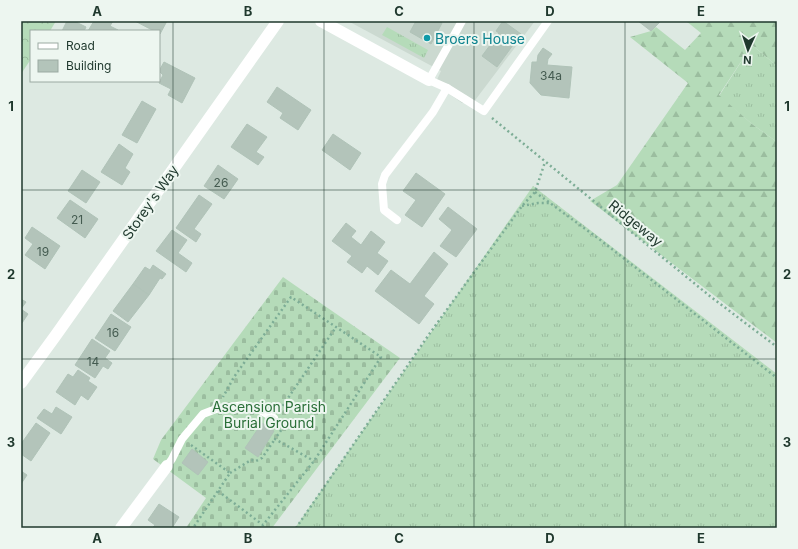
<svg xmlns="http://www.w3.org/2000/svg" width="798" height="549" viewBox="0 0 798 549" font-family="Inter,sans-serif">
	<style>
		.built { fill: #cbd9d0 }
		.grass { fill: url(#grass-tufts) }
		.forest { fill: url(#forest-firs) }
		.cemetery { fill: url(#cemetery-stones) }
		.park { fill: url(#park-crowns) }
		.building { fill: #b3c4ba; stroke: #b0c3b8 }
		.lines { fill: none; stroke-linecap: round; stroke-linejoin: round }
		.path { stroke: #7dad96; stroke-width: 2.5; stroke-dasharray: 2 3; stroke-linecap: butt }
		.lane { stroke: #fff; stroke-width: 8 }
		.street { stroke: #fff; stroke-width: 12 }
		.grid { fill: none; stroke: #1f382d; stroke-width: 1; stroke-opacity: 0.55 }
		.culture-dot { fill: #0f9aa8; stroke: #edf6f0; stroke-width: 1.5 }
		.labels { text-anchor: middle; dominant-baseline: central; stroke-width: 4; stroke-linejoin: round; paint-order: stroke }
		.number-label { font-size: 12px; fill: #445b50 }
		.culture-label { font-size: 14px; fill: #0d838f; stroke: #edf6f0; text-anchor: start }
		.street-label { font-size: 14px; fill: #1f382d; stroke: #edf6f0 }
		.park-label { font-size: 14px; fill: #2a6f38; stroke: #edf6f0 }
		.neatline { fill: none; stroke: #1f382d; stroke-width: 1.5 }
		.grid-label { font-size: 13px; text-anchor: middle; font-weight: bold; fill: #1f382d }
	</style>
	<defs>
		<pattern id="grass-tufts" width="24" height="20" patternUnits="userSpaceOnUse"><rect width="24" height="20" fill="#b5dbb9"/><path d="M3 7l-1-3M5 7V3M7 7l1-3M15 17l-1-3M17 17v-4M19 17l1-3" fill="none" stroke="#9bbd9f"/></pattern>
		<pattern id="forest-firs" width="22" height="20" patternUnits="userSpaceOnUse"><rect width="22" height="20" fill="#b5dbb9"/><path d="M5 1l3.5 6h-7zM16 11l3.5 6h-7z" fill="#9bbd9f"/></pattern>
		<pattern id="cemetery-stones" width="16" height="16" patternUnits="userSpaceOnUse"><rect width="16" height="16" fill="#b5dbb9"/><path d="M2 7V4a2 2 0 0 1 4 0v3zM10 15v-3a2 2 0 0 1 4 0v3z" fill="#9bbd9f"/></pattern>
		<pattern id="park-crowns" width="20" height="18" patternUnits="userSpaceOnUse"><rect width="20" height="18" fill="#b5dbb9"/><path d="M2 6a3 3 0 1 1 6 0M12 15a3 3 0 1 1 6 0" fill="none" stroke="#9bbd9f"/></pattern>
	</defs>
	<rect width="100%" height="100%" fill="#dde9e2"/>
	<!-- built -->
	<path class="built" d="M348,21H535L473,103H462L435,84L441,71Z"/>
	<!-- grass -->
	<g class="grass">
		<path d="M387,27L428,50L424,58L382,35Z"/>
		<path d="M752,45L777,66V142L752,124L719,96Z"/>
		<path d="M533,186L777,374V528H295Z"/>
	</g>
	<!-- forest -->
	<path class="forest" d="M686,21H777V66L752,45L719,95L752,124L777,142V343L590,201L617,185L688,83L630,37L651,31L656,27L685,50L701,33Z"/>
	<!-- cemetery -->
	<path class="cemetery" d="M283,277L400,358L272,528H186L206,498L153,459L161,440Z"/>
	<!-- park -->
	<path class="park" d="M21,21H56L50,31H31V59L21,74Z"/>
	<!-- building -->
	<g class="building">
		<path d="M67,21H74L86,27L84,31H62Z"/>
		<path d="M94,21H113L110,26L118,30L88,31Z"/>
		<path d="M135,21H167L160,34L159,31H154Z"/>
		<path d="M416,21H439L442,23L431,44L410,32Z"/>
		<path d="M503,21L521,34L497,67L482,56L499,33L496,31Z"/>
		<path d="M638,21H661L651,31Z"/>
		<path d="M543,48L552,54L548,59L547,65L572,67L569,98L541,95L530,83L532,62H537L538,55Z"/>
		<path d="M164,62L195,78L182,103L168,95L171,89L159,83L163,75L159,71Z"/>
		<path d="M277,87L311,110L298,130L280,118L283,113L267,102Z"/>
		<path d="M142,101L156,109L137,143L122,135Z"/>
		<path d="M247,124L267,137L256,152L264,157L258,165L231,147Z"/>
		<path d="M333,134L361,153L350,170L322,150Z"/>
		<path d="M119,144L133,154L125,168L130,172L122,185L101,172Z"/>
		<path d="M218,165L238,179L224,199L204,186Z"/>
		<path d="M82,170L100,182L86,203L68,191Z"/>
		<path d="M416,173L445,194L422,227L405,215L416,200L403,191Z"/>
		<path d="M199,195L212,204L194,229L201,234L196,242L176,228Z"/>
		<path d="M70,200L98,219L85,238L57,218Z"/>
		<path d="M448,207L477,229L456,257L440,246L452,230L439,219Z"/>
		<path d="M346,223L356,231L351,237L361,245L371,231L385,242L377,253L388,261L378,275L367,266L362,273L347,262L352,256L332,241Z"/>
		<path d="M32,227L60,246L45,269L25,255L33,244L25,238Z"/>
		<path d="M172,230L187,240L178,253L192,263L186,272L156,251Z"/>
		<path d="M434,252L448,264L424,296L434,304L419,324L375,291L391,270L410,284Z"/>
		<path d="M153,265L166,274L162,279L160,278L149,295L133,284L145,267L150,270Z"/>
		<path d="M133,284L149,295L128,322L113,311Z"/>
		<path d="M21,299L26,302L21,309L28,314L22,323L21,322Z"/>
		<path d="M111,314L131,327L115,351L95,338Z"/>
		<path d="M92,339L110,351L105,358L112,363L108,369L103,366L95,378L75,365Z"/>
		<path d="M78,370L90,378L88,381L97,387L88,400L81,395L75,405L56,392L68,374L73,377Z"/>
		<path d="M56,407L72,417L61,434L37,418L44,409L52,414Z"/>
		<path d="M36,423L50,433L31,461L21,454V444Z"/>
		<path d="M262,423L274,431L258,457L245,448Z"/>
		<path d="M192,449L208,462L198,475L182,463Z"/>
		<path d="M21,471L27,475L21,484Z"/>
		<path d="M159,504L179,517L172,528H152L155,525L148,520Z"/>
	</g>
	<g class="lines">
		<!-- path -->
		<g class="path">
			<path d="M492,118L711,297L777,347"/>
			<path d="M535,192L599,239L777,378"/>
			<path d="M522,206L538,203H549"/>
			<path d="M280,410L336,327"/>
			<path d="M284,426L275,439L314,461"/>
			<path d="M191,445L230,473L193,528"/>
			<path d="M230,473L251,460L256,461L262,458L275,439"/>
			<path d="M218,491L263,525L314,461L381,357L291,297L234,377L223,397"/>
			<path d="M296,528L430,333L522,206L535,192L545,162"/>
		</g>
		<!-- lane -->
		<g class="lane">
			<path d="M462,21L429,80L447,88L484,111L548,21"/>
			<path d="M397,220L384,210L382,184L385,175L433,112L447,88"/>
			<path d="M167,466L172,459L182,439L203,414L216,409L244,405L256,408L274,418"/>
		</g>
		<!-- street -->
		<g class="street">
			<path d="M321,21L429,80"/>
			<path d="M21,383L56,335L278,21"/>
			<path d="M121,528L167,466"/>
		</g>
	</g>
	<!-- grid -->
	<path class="grid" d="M173,21V528M324,21V528M474,21V528M625,21V528M21,190H777M21,359H777"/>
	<!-- markers -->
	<circle class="culture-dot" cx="427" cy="38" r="4"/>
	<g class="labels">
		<!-- number labels -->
		<g class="number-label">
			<text x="551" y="75">34a</text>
			<text x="221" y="182">26</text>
			<text x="77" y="219">21</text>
			<text x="43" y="251">19</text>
			<text x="113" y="332">16</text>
			<text x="93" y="361">14</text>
		</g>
		<!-- culture labels -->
		<g class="culture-label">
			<text x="435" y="38">Broers House</text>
		</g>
		<!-- street labels -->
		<g class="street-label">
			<text transform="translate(150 202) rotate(-55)">Storey's Way</text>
			<text transform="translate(636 223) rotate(39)">Ridgeway</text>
		</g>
		<!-- park labels -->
		<g class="park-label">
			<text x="269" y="406">Ascension Parish<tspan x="269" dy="16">Burial Ground</tspan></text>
		</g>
	</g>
	<!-- border -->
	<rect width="798" height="549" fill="none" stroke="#edf6f0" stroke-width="44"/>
	<!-- legend -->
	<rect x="30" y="30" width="130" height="52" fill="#edf6f0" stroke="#9baaa2"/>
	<rect x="38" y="43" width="20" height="6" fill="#ffffff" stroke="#9baaa2"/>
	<text x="66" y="50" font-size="12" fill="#1f382d">Road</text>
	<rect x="38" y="60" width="20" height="12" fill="#b3c4ba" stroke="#9baaa2"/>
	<text x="66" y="70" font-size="12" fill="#1f382d">Building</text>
	<!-- north arrow -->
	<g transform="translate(748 50) rotate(183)" stroke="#edf6f0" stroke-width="3" paint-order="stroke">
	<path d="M0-3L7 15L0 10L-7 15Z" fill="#1f382d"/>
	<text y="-6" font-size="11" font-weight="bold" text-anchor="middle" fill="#1f382d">N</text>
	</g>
	<rect x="22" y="22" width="754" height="505" class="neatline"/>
	<g class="grid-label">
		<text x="97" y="16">A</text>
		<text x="248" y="16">B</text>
		<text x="399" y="16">C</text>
		<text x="550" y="16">D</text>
		<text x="701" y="16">E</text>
		<text x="11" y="111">1</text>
		<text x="787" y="111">1</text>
		<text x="11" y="279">2</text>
		<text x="787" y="279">2</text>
		<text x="11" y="447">3</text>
		<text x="787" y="447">3</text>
		<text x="97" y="543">A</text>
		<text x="248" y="543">B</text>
		<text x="399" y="543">C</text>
		<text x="550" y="543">D</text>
		<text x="701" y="543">E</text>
	</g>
</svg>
